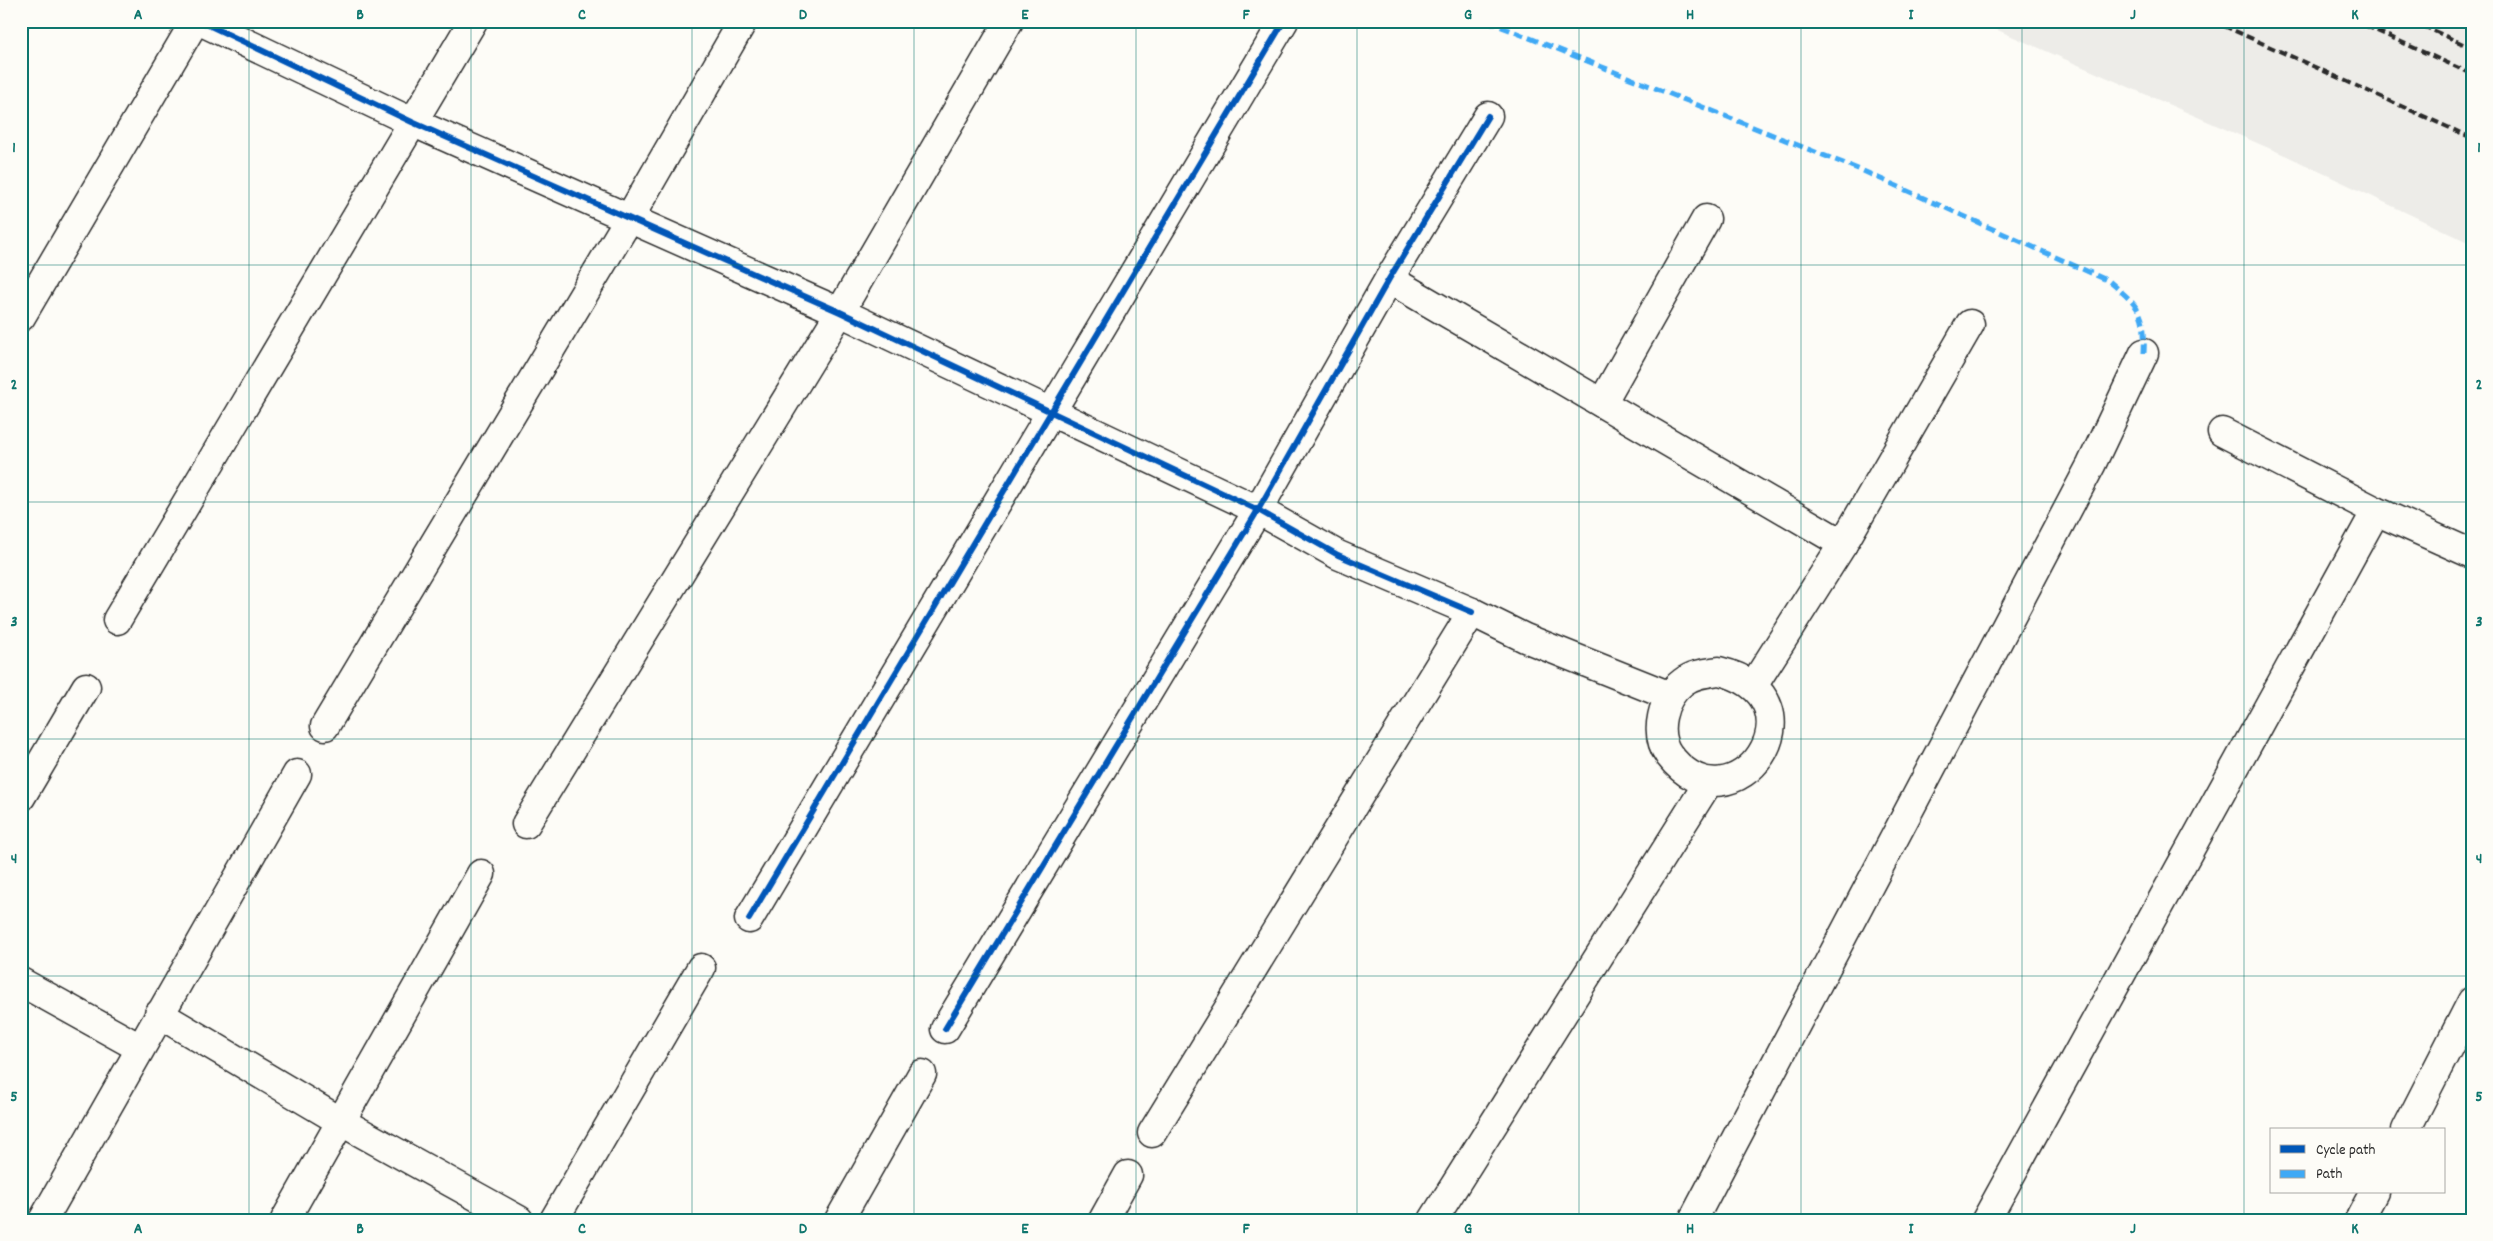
<svg xmlns="http://www.w3.org/2000/svg" width="2493" height="1241" viewBox="0 0 2493 1241" font-family="Dekko,sans-serif">
	<style>
		.built { fill: #edece8 }
		.lines { fill: none; stroke-linecap: round; stroke-linejoin: round }
		.minor-casing { stroke: #2b2b2b; stroke-width: 31 }
		.minor { stroke: #fdfcf7; stroke-width: 28 }
		.rail { stroke: #2b2b2b; stroke-width: 4; stroke-dasharray: 8 4; stroke-linecap: butt }
		.quiet { stroke: #3fa9f5; stroke-width: 5; stroke-dasharray: 10 5; stroke-linecap: butt }
		.cycleway-casing { stroke: #fdfcf7; stroke-width: 9 }
		.cycleway { stroke: #0057b8; stroke-width: 6 }
		.grid { fill: none; stroke: #0f766e; stroke-width: 1; stroke-opacity: 0.55 }
		.neatline { fill: none; stroke: #0f766e; stroke-width: 2 }
		.grid-label { font-size: 16px; text-anchor: middle; font-weight: bold; fill: #0f766e }
	</style>
	<rect width="100%" height="100%" fill="#fdfcf7"/>
	<filter id="ink" filterUnits="userSpaceOnUse"><feTurbulence type="fractalNoise" baseFrequency=".02" numOctaves="2"/><feDisplacementMap in="SourceGraphic" scale="10" xChannelSelector="R" yChannelSelector="G"/><feConvolveMatrix kernelMatrix="1 2 1 2 8 2 1 2 1" color-interpolation-filters="sRGB"/></filter>
	<g filter="url(#ink)">
		<!-- built -->
		<path class="built" d="M1977,21H2472V244L2287,156Z"/>
		<g class="lines">
			<defs>
				<g id="minor">
					<path d="M200,21L412,122L840,312L1258,510L1338,555L1472,612"/>
					<path d="M1389,279L1843,544L1753,686"/>
					<path d="M21,317L195,21"/>
					<path d="M1602,403L1706,219"/>
					<path d="M2222,432L2376,511L2472,554"/>
					<path d="M1843,544L1970,324"/>
					<path d="M117,620L473,21"/>
					<path d="M1719,671C1832,698 1734,840 1669,755C1653,733 1662,698 1683,682C1693,674 1706,673 1719,671Z"/>
					<path d="M325,726L630,217L743,21"/>
					<path d="M21,797L86,687"/>
					<path d="M526,824L840,312L1009,21"/>
					<path d="M749,919L1284,21"/>
					<path d="M21,982L140,1048"/>
					<path d="M159,1014L340,1121L519,1220"/>
					<path d="M945,1029L1258,510L1389,279L1488,116"/>
					<path d="M2406,1130L2472,1001"/>
					<path d="M1152,1133L1472,612L1525,638L1670,696"/>
					<path d="M43,1220L297,774"/>
					<path d="M285,1220L481,874"/>
					<path d="M554,1220L701,968"/>
					<path d="M839,1220L922,1074"/>
					<path d="M1103,1220L1128,1175"/>
					<path d="M1433,1220L1708,783"/>
					<path d="M1693,1220L2091,465L2144,353"/>
					<path d="M1986,1220L2376,511"/>
					<path d="M2359,1220L2374,1192"/>
				</g>
			</defs>
			<!-- minor casing -->
			<use href="#minor" class="minor-casing"/>
			<!-- minor -->
			<use href="#minor" class="minor"/>
			<!-- rail -->
			<g class="rail">
				<path d="M2213,21L2472,138"/>
				<path d="M2355,21L2472,74"/>
				<path d="M2412,21L2472,48"/>
			</g>
			<!-- quiet -->
			<g class="quiet">
				<path d="M1487,21L1863,171L2109,281C2139,307 2146,311 2144,353"/>
				<path d="M21,34L31,21"/>
			</g>
			<defs>
				<g id="cycleway">
					<path d="M200,21L412,122L840,312L1258,510L1338,555L1472,612"/>
					<path d="M749,919L1284,21"/>
					<path d="M945,1029L1258,510L1389,279L1488,116"/>
				</g>
			</defs>
			<!-- cycleway casing -->
			<use href="#cycleway" class="cycleway-casing"/>
			<!-- cycleway -->
			<use href="#cycleway" class="cycleway"/>
		</g>
	</g>
	<!-- grid -->
	<path class="grid" d="M249,21V1220M471,21V1220M692,21V1220M914,21V1220M1136,21V1220M1357,21V1220M1579,21V1220M1801,21V1220M2022,21V1220M2244,21V1220M21,265H2472M21,502H2472M21,739H2472M21,976H2472"/>
	<!-- margin -->
	<rect width="2493" height="1241" fill="none" stroke="#fdfcf7" stroke-width="55"/>
	<!-- legend -->
	<rect x="2270" y="1128" width="175" height="65" fill="#fdfcf7" stroke="#a9a8a5"/>
	<rect x="2280" y="1145" width="25" height="8" fill="#0057b8" stroke="#a9a8a5"/>
	<text x="2316" y="1154" font-size="15" fill="#2b2b2b">Cycle path</text>
	<rect x="2280" y="1170" width="25" height="8" fill="#3fa9f5" stroke="#a9a8a5"/>
	<text x="2316" y="1178" font-size="15" fill="#2b2b2b">Path</text>
	<rect x="28" y="28" width="2438" height="1186" class="neatline"/>
	<g class="grid-label">
		<text x="138" y="19">A</text>
		<text x="360" y="19">B</text>
		<text x="582" y="19">C</text>
		<text x="803" y="19">D</text>
		<text x="1025" y="19">E</text>
		<text x="1246" y="19">F</text>
		<text x="1468" y="19">G</text>
		<text x="1690" y="19">H</text>
		<text x="1911" y="19">I</text>
		<text x="2133" y="19">J</text>
		<text x="2355" y="19">K</text>
		<text x="14" y="152">1</text>
		<text x="2479" y="152">1</text>
		<text x="14" y="389">2</text>
		<text x="2479" y="389">2</text>
		<text x="14" y="626">3</text>
		<text x="2479" y="626">3</text>
		<text x="14" y="863">4</text>
		<text x="2479" y="863">4</text>
		<text x="14" y="1101">5</text>
		<text x="2479" y="1101">5</text>
		<text x="138" y="1233">A</text>
		<text x="360" y="1233">B</text>
		<text x="582" y="1233">C</text>
		<text x="803" y="1233">D</text>
		<text x="1025" y="1233">E</text>
		<text x="1246" y="1233">F</text>
		<text x="1468" y="1233">G</text>
		<text x="1690" y="1233">H</text>
		<text x="1911" y="1233">I</text>
		<text x="2133" y="1233">J</text>
		<text x="2355" y="1233">K</text>
	</g>
</svg>
